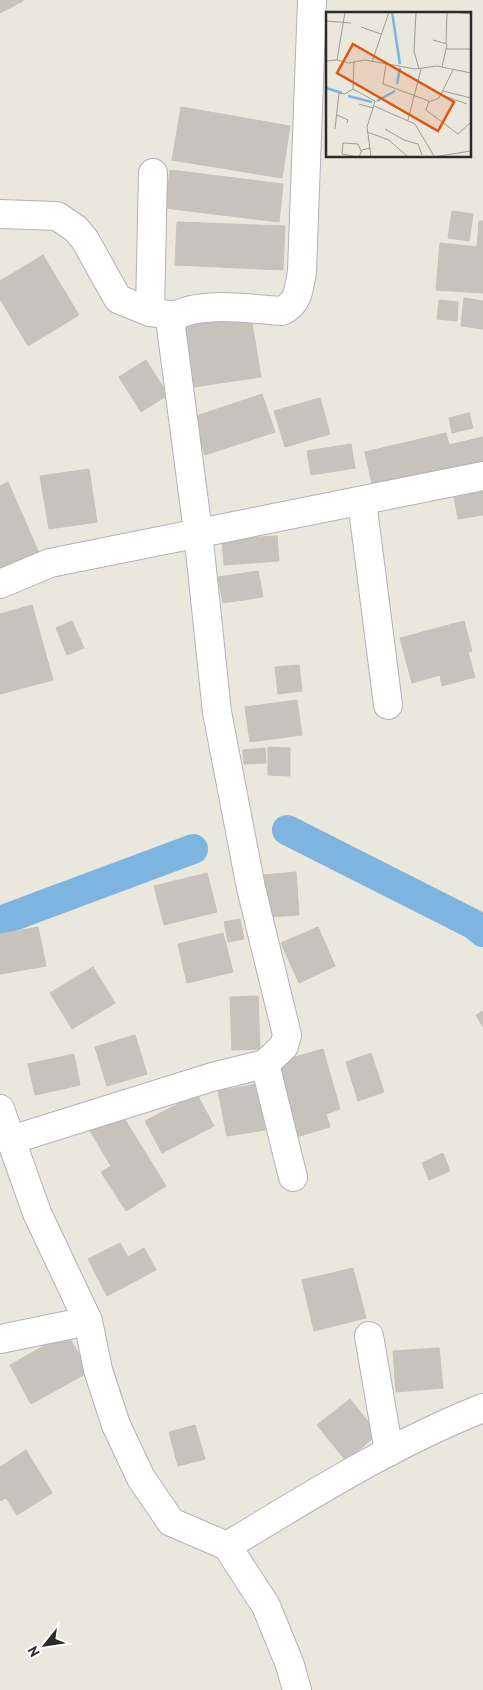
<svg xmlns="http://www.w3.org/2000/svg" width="483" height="1690" viewBox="0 0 483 1690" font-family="'PT Sans',sans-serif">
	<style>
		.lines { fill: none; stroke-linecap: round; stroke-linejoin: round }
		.canal { stroke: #7db5e0; stroke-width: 30 }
		.building { fill: #c6c3bd; stroke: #c5c3b7 }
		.street-casing { stroke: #b1b1bc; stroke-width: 30 }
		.street { stroke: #fff; stroke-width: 28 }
		.inset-river { fill: none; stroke: #7db5e0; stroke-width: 2.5 }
		.inset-road { fill: none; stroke: #9d9b95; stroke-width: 1 }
		.view { fill: #de570e; fill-opacity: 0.15; stroke: #de570e; stroke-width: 2.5 }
		.inset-edge { fill: none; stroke: #2a2a2a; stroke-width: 2.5 }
	</style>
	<rect width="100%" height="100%" fill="#eae7dd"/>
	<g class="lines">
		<!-- canal -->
		<g class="canal">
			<path d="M287,830L473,924L483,932"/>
			<path d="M0,921L193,849"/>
		</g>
	</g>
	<!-- building -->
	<g class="building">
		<path d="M0,0H23V1L0,13Z"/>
		<path d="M181,107L290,126L282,178L172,160Z"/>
		<path d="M170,170L283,184L279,222L165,208Z"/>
		<path d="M452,211L473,214L469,241L448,238Z"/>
		<path d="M479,221H483V293L436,290L440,243L477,247Z"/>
		<path d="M177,222L285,226L283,270L175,265Z"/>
		<path d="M43,255L79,315L28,346L0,299V281Z"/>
		<path d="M464,298L483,301V329L461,326Z"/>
		<path d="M439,300L458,302L457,321L437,319Z"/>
		<path d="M250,311L261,377L193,387L183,321Z"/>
		<path d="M146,360L168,395L141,412L119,377Z"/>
		<path d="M262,394L275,432L205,455L193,417Z"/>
		<path d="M320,398L330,434L285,447L274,411Z"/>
		<path d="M469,413L473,428L452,433L449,418Z"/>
		<path d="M446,433L449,445L483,437V467L427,479L425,472L372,484L365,452Z"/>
		<path d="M351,444L355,468L311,475L307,451Z"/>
		<path d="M89,469L97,522L49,529L40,476Z"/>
		<path d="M8,482L39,553L0,569V486Z"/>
		<path d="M483,486V515L458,519L453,491Z"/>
		<path d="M277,536L279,561L224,565L222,539Z"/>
		<path d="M258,571L263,597L223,603L218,577Z"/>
		<path d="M32,605L53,680L0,694V614Z"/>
		<path d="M72,621L84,648L67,655L56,628Z"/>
		<path d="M464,621L472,651L468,652L475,677L442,686L440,675L412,683L400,638Z"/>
		<path d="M299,665L302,691L278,694L275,667Z"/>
		<path d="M297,700L302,735L250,742L245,707Z"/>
		<path d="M268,747L290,748V776L268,775Z"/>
		<path d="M265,748L266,763L244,764L243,750Z"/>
		<path d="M296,872L299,915L267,917L264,875Z"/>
		<path d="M207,873L217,912L164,925L154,886Z"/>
		<path d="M240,919L244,939L228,942L224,922Z"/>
		<path d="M38,927L46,966L0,974V934Z"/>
		<path d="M318,927L335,966L299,983L281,943Z"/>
		<path d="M223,933L233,972L187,983L178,944Z"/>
		<path d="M93,967L115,1003L72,1029L50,993Z"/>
		<path d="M258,996L260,1049L232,1050L230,997Z"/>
		<path d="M483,1011V1027L476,1015Z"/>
		<path d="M135,1035L147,1074L107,1086L95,1047Z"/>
		<path d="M323,1049L340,1109L326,1114L330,1127L293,1138L271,1064Z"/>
		<path d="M371,1053L384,1092L358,1101L346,1062Z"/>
		<path d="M74,1054L80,1085L35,1095L28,1064Z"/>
		<path d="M257,1084L265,1130L227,1136L218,1091Z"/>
		<path d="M197,1094L214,1126L162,1153L145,1121Z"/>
		<path d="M119,1110L166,1186L126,1211L101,1172L111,1166L89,1129Z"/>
		<path d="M443,1153L450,1171L429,1180L422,1163Z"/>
		<path d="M120,1243L128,1257L144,1248L156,1270L107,1296L88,1259Z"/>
		<path d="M353,1268L366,1318L314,1331L302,1280Z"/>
		<path d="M67,1333L89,1372L31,1404L10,1365Z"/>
		<path d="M439,1348L443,1388L396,1392L393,1351Z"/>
		<path d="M350,1399L378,1434L346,1461L317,1425Z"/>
		<path d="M195,1425L205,1459L178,1466L169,1432Z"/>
		<path d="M26,1450L52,1493L17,1515L6,1498L0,1501V1467Z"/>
	</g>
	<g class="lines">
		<defs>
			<g id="street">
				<path d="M0,214L57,216L76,229L85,240L118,299L150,312L175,316"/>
				<path d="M150,312L153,173"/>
				<path d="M362,501L388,705"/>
				<path d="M0,584L50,563L483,476"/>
				<path d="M265,1064L293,1177"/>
				<path d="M0,1109L37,1213L88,1321L98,1370L116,1425L141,1478L171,1522L227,1546L266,1606L290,1665L297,1690"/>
				<path d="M11,1140L212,1077L265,1064L284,1046L287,1035L251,888L217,712L198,532L171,327L175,316C201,301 251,309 282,311C299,303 299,288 302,271L312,0"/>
				<path d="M369,1336L389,1452"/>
				<path d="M0,1339L88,1321"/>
				<path d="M227,1546C310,1496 392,1444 483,1408"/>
			</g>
		</defs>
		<!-- street casing -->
		<use href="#street" class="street-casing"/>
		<!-- street -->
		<use href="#street" class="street"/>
	</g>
	<!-- overview -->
	<g transform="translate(326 12)">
		<rect width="145" height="145" fill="#eae7dd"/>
		<path class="inset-river" d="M66,0L74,52M71,72L74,56M0,76L16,81M22,84L46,90M51,89L69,79"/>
		<path class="inset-road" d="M90,0L88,39L93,57M127,0L145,2M0,9L25,11M35,15L55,22M107,28L121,32L116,55M120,31L121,0M120,37H145M11,48L23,51L39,48L89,57L111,54L145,61M0,49L11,48L19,0M28,50L27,77L49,89L47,96L33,92M46,50L63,0M60,52L57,72L103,89L100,98L132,122L145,110M117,79L145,86M116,83L141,92M103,90L113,86L127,58M48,94L89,112L108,144M11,103L22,108L21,111M82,108L95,57M9,117L13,81L19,82L27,77M59,117L78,128L92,132L96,143M41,120L63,128L82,145M32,145L16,142L17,131L32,132L35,139M33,145L36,138L44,136M45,145L41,115L47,96M107,145L145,139"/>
		<path class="view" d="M27,32L128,90L112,119L11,61Z"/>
		<rect width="145" height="145" class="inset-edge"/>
	</g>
	<!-- north arrow -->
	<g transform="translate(45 1645) rotate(240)" stroke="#ffffff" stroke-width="4" paint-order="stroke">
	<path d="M0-4L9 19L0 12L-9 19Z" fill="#2a2a2a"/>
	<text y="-8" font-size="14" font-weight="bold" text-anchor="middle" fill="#2a2a2a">N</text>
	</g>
</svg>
